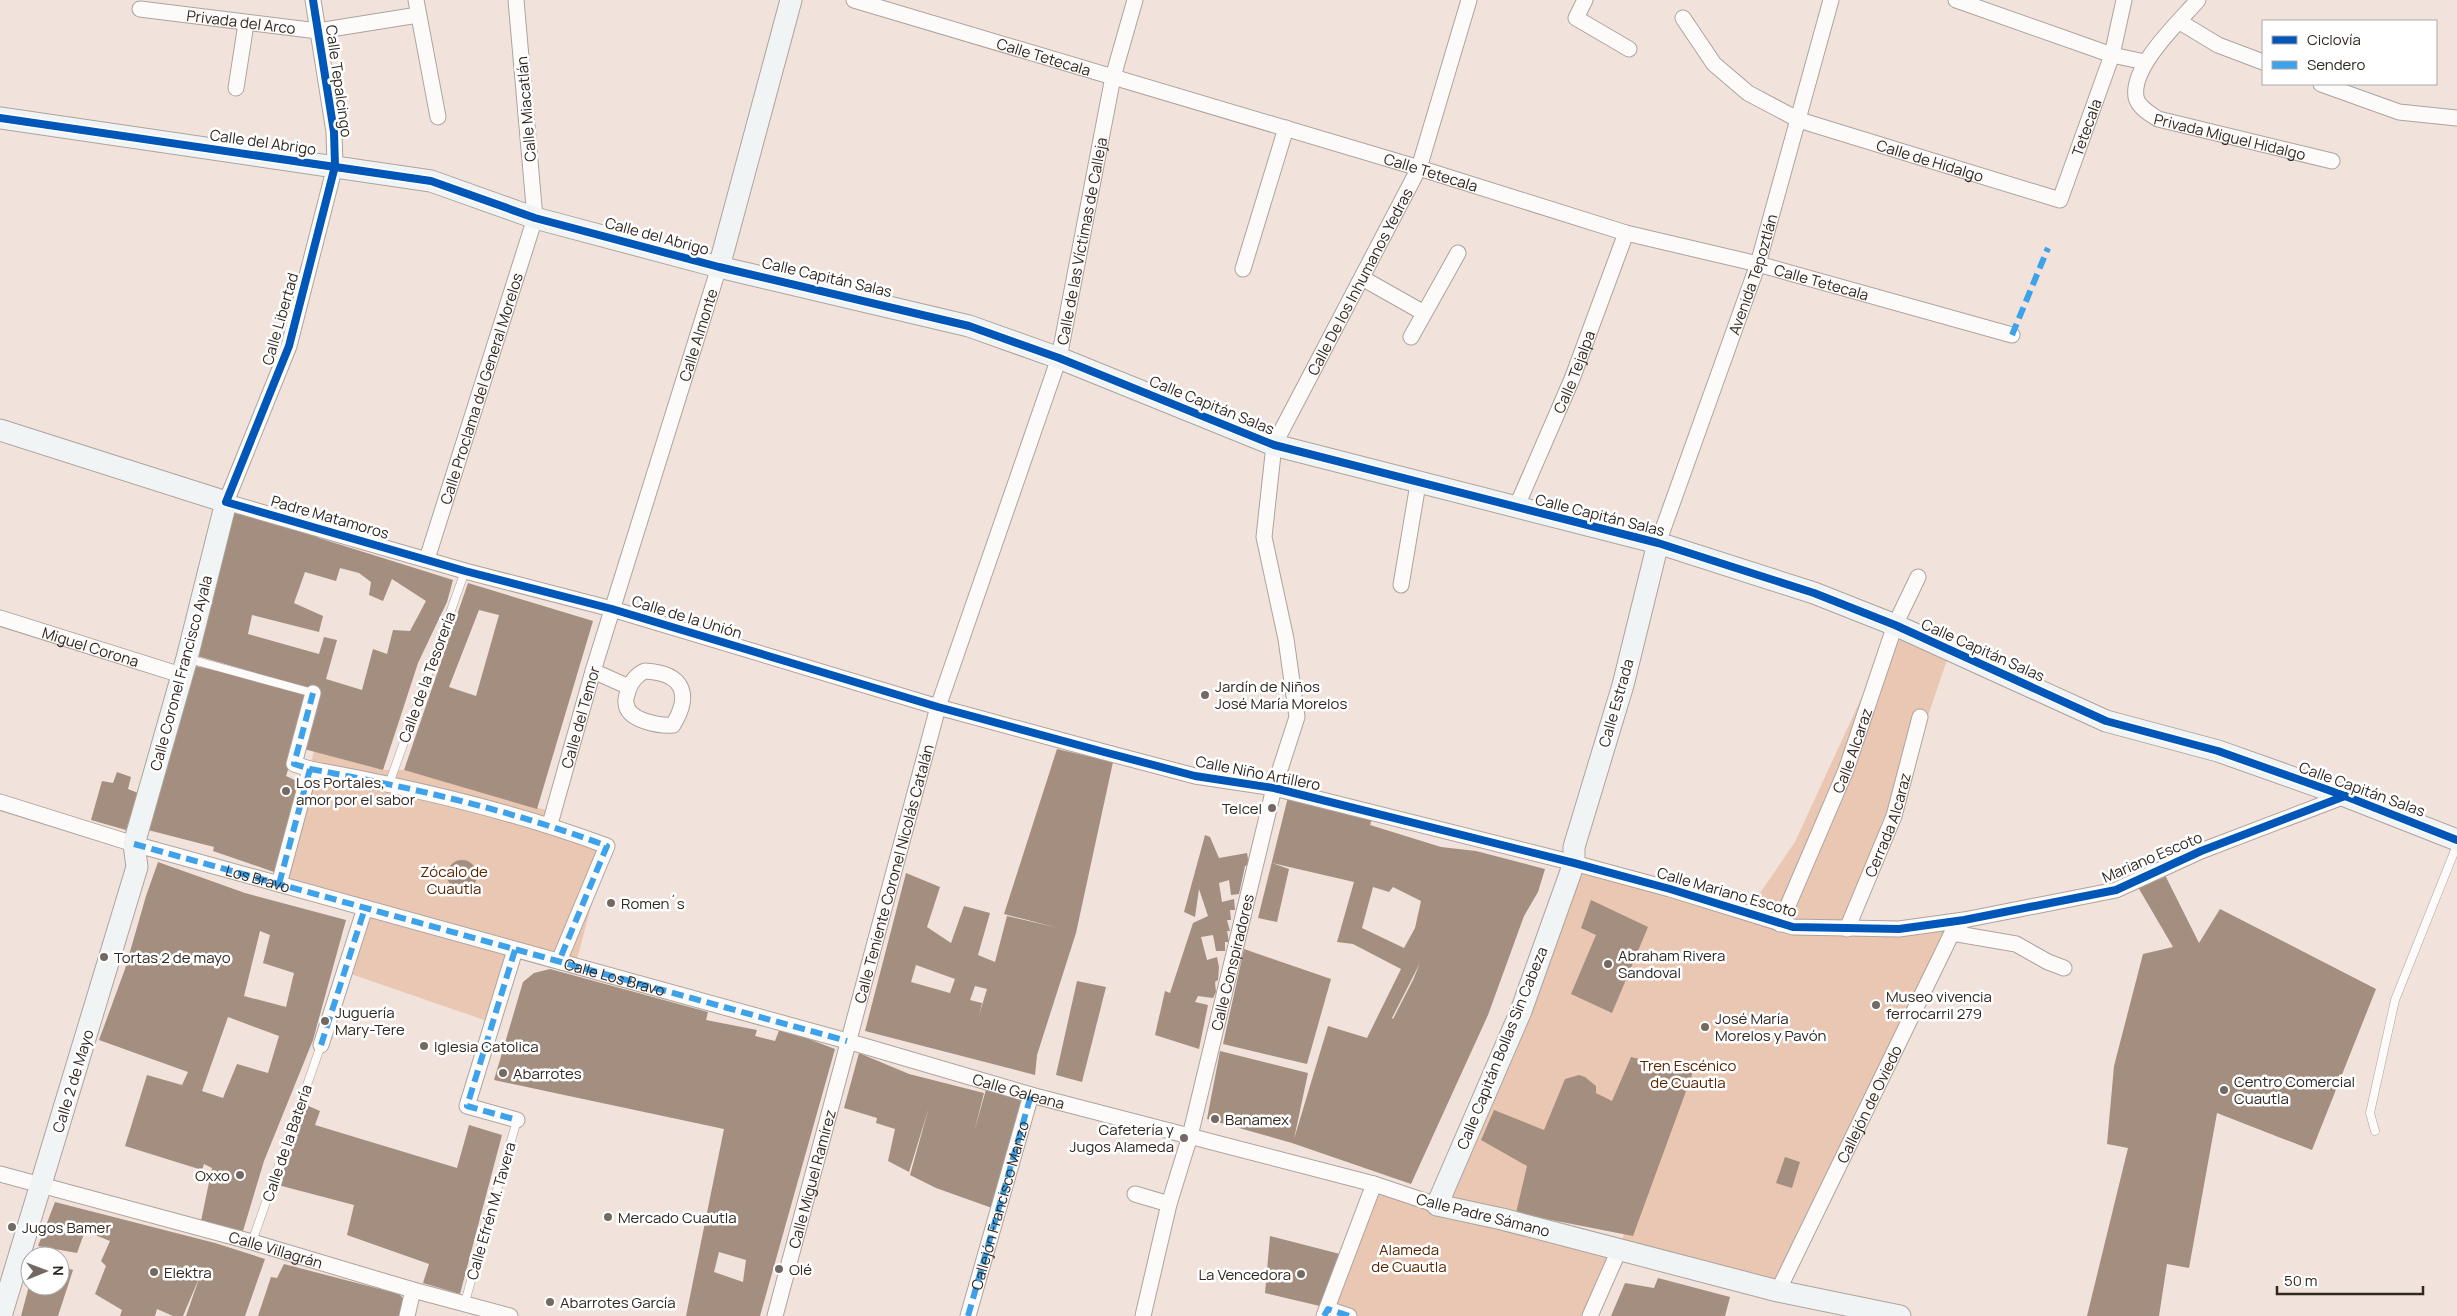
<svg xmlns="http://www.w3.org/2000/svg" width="2457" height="1316" viewBox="0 0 2457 1316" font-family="Manrope,sans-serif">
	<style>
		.green { fill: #eac7b3; fill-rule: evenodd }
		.building { fill: #a38e7f; fill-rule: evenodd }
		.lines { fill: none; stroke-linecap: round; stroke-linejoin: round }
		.lane-casing { stroke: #ada39d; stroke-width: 9 }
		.street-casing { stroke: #ada39d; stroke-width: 17 }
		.secondary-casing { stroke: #ada39d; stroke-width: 23 }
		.lane { stroke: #fdfbfa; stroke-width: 8 }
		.street { stroke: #fdfbfa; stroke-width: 15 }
		.secondary { stroke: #f0f4f4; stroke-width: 21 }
		.quiet { stroke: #3ea2ea; stroke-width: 6; stroke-dasharray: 12 6; stroke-linecap: butt }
		.cycleway-casing { stroke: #fff; stroke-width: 11 }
		.cycleway { stroke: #0057b8; stroke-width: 8 }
		.poi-dot { fill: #746962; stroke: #fff; stroke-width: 2 }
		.labels { text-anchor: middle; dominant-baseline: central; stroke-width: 5; stroke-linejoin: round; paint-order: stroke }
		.street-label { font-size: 15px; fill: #302721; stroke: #fff }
		.poi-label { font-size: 15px; fill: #302721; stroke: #fff; text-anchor: start }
		.park-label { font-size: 15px; fill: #582500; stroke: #fff }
	</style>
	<rect width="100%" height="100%" fill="#f1e3db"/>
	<!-- green -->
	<g class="green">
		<path d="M1895,625L1950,651L1894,816L1847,929L1964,920L1778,1291L1619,1251L1590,1316H1349L1328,1309L1374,1184L1436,1205L1574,863L1747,912L1795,842ZM1516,1213L1624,1234L1619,1250Z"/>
		<path d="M314,751L383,770H404L553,812L550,824L607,846L575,967L515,950L493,1023L345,972L365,908L279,884Z"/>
	</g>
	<!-- building -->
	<g class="building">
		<path d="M233,511L305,531L319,538L453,580L447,602L418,663L383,770L304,749L321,692L194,655ZM340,568L359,573L371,582L369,595L383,601L392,579L426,601L410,631L393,630L387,654L373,649L362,690L326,679L337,640L324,637L319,654L248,634L252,615L319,632L323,616L294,603L305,572L336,581Z"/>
		<path d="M468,583L593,621L537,809L404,770ZM479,610L499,615L476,696L449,687Z"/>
		<path d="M196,666L313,693L286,776L299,782L277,873L213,851L214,847L148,830Z"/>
		<path d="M1057,749L1113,762L1076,933L1037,1055L1035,1075L865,1031L906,873L940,887L927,927L951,943L964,906L990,913L978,955L995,962L1007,916L1058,928L1004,914ZM916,965L955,979L950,993L911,982ZM975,986L987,989L979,1015L982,1003L970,1000Z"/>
		<path d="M117,772L131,777L128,789L138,793L126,830L91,820L102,781L113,783Z"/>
		<path d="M1288,797L1372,819L1370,825L1441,847L1476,851L1545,869L1538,892L1524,916L1488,1015L1411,1184L1292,1143L1207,1119L1220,1051L1308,1073L1294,1139L1328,1026L1367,1038L1401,969L1353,944L1337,942L1354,882L1272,863L1289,869L1277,922L1258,918ZM1373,887L1389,892L1393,887L1421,901L1415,928L1404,948L1362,928ZM1420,963L1413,980L1393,1019L1392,1018Z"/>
		<path d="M1205,835L1210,837L1219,858L1247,853L1249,865L1245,866L1239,894L1231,895L1229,880L1219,883L1222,902L1234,899L1235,910H1230L1231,920H1227L1230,931H1227L1229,942H1225V951H1216L1213,935L1201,937L1207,960L1217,957L1219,967L1218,980L1215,982L1216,992L1213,998L1198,996L1195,1002L1208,1005L1199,1049L1155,1035L1165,991L1170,993L1193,923L1208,916L1199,889L1195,917L1184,912Z"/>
		<circle cx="462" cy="875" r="15"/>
		<path d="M158,862L245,893L346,920L313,1040L264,1161L243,1231L201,1221L212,1168L204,1164L202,1170L125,1146L147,1075L182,1085L188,1072L99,1040L125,969L146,896ZM260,931L270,935L263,963L294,973L286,1007L244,996ZM228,1017L279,1036L268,1073L237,1064L223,1098L202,1091Z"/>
		<path d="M2162,869L2199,943L2220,909L2376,989L2312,1150L2217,1113L2189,1268L2167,1264L2159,1316H2087L2128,1148L2107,1144L2114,1066L2143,954L2173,947L2135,882Z"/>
		<path d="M1591,900L1648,927L1612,1013L1571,994L1596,935L1581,928Z"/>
		<path d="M1244,949L1331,979L1307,1064L1223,1044Z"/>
		<path d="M550,969L708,1012L706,1020L757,1030L755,1036L775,1041L780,1028L835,1049L760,1316H686L724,1129L494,1080L523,982L534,973ZM719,1252L746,1260L743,1282L714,1272Z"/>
		<path d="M1077,981L1106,987L1082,1082L1056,1075Z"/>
		<path d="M859,1053L909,1074L984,1093L974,1132L987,1086L1023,1097L992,1208L936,1188L910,1175L929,1107L909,1172L888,1161L895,1129L876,1123L877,1118L844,1108Z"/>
		<path d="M1631,1057L1693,1072L1633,1236L1516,1213L1527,1166L1481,1140L1494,1110L1544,1130L1565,1079L1579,1075L1585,1077L1596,1086V1093L1612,1101Z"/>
		<path d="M306,1105L320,1111L315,1125L457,1168L469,1125L502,1135L460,1294L423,1283L429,1264L347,1235L354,1205L278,1185Z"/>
		<path d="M1785,1157L1800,1162L1792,1188L1776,1183Z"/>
		<path d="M55,1202L215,1243L265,1259L245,1316H186L200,1276L183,1316H173L157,1309L155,1316H120L122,1310L95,1294L106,1266L101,1261L110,1241L85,1231L77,1253L38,1246Z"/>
		<path d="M1270,1236L1340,1254L1324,1307L1265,1293Z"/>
		<path d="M284,1264L399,1294L405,1300L401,1316H258L271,1277L277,1278Z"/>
		<path d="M60,1266L73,1270L58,1316H21L29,1286H60Z"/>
		<path d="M1658,1278L1730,1297L1725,1316H1611L1625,1283L1654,1288Z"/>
	</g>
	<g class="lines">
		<defs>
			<g id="lane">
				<path d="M189,659L313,693"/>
				<path d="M389,784L465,571"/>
				<path d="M2375,1131L2370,1113L2395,1000L2457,845"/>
				<path d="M252,1242L321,1045"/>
				<path d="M465,1302L517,1120"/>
			</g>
			<g id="street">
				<path d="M313,0L334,132L335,166L289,346L226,502L465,571L612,609L938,707L1104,752L1195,776L1274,788L1574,863L1670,889L1793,927L1899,929L1964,920L2116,890L2201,851L2345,796"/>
				<path d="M416,0L438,117"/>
				<path id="s1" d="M854,0L1419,168L1626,233L1758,264L2012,335"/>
				<path d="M1585,0L1576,18L1629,49"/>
				<path d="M1956,0L2112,55L2145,62"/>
				<path id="s2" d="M2198,0C2179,22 2131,66 2136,97C2138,107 2150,114 2158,119L2332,161"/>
				<path id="s3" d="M140,9L318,31L418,15"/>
				<path id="s4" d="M1683,18L1714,64L1748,93L1799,120L2060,200L2112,55L2124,0"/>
				<path d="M2180,22L2218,45L2263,62"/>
				<path d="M2321,84L2399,112L2457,118"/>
				<path d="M236,88L246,24"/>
				<path d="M1243,269L1286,128"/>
				<path d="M1362,278L1424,313"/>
				<path d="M1411,337L1458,253"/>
				<path id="s5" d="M1516,508L1572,379L1626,233"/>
				<path id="s6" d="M1658,543L1758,264L1831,0"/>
				<path id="s7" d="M427,559L535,218L516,0"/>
				<path d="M1401,585L1418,484"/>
				<path id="s8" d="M0,618L181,675"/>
				<path d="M593,671L629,687"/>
				<path d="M645,671C683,673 692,694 673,725C660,726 627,721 626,703C625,700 627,695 628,691C630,683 637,674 645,671Z"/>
				<path d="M310,769C410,787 511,810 607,846L559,961"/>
				<path id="s9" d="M0,802L134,844L847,1041L1031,1095L1374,1184L1437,1205"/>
				<path id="s10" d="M550,824L593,671L719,267"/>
				<path d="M279,884L310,769L294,764L313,693"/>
				<path id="s11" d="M1780,924L1846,770L1895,625L1918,577"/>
				<path id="s12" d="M1847,929L1894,816L1920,717"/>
				<path d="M1952,933L2016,944L2048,962L2064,968"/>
				<path d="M515,950L467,1106L517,1120"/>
				<path d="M321,1045L365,908"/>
				<path id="s13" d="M0,1174L252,1242L413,1290L510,1316"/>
				<path d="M1135,1194L1169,1204"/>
				<path id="s14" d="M1778,1291L1952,933L1964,920"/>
				<path d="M1328,1309L1349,1316"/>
				<path d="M407,1316L413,1290"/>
				<path id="s15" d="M775,1316L938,707L1059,358L1113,77L1135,0"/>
				<path id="s16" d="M968,1316L1031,1095"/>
				<path id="s17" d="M1143,1316L1169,1204L1190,1136L1274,788L1297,717L1286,639L1264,537L1274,445L1419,168L1469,0"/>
				<path d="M1324,1316L1374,1184"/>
				<path d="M1590,1316L1619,1250"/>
			</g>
			<g id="secondary">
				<path d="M0,118L431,181L535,218L719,267L969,326L1059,358L1274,445L1658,543L1814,593L1895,625L2106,721L2218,751L2345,796L2457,840"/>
				<path d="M719,267L791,0"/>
				<path d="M0,430L226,502L187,658L134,844L137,867L1,1316"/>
				<path d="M1658,543L1623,685L1574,847V863L1521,1011L1437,1205L1502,1219L1778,1291L1900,1316"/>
			</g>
		</defs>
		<!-- lane casing -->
		<use href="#lane" class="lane-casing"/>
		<!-- street casing -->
		<use href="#street" class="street-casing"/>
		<!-- secondary casing -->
		<use href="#secondary" class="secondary-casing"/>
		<!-- lane -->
		<use href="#lane" class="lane"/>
		<!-- street -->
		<use href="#street" class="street"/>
		<!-- secondary -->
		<use href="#secondary" class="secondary"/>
		<!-- quiet -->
		<g class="quiet">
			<path d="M2012,335L2048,248"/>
			<path d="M310,769C410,787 511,810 607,846L559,961"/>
			<path d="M134,844L847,1041"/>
			<path d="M279,884L310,769L294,764L313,693"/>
			<path d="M515,950L467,1106L517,1120"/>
			<path d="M321,1045L365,908"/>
			<path d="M968,1316L1031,1095"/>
			<path d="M1324,1316L1328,1309L1349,1316"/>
		</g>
		<defs>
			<g id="cycleway">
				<path d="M313,0L334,132L335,166L289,346L226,502L465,571L612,609L938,707L1104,752L1195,776L1274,788L1574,863L1670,889L1793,927L1899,929L1964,920L2116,890L2201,851L2345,796"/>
				<path d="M0,118L431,181L535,218L719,267L969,326L1059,358L1274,445L1658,543L1814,593L1895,625L2106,721L2218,751L2345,796L2457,840"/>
			</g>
		</defs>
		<!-- cycleway casing -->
		<use href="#cycleway" class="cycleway-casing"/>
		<!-- cycleway -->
		<use href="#cycleway" class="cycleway"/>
	</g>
	<!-- markers -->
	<g class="poi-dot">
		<circle cx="1205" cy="695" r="5"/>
		<circle cx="286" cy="791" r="5"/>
		<circle cx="1272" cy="808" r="5"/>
		<circle cx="611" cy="903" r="5"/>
		<circle cx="104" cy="957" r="5"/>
		<circle cx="1608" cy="964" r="5"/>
		<circle cx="1876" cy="1005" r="5"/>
		<circle cx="325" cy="1021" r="5"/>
		<circle cx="1705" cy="1027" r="5"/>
		<circle cx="424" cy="1046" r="5"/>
		<circle cx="503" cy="1073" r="5"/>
		<circle cx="2224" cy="1090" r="5"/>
		<circle cx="1215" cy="1119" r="5"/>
		<circle cx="1184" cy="1138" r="5"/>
		<circle cx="240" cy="1175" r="5"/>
		<circle cx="608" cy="1217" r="5"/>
		<circle cx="12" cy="1227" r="5"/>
		<circle cx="779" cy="1269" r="5"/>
		<circle cx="154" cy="1272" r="5"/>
		<circle cx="1301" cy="1274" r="5"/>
		<circle cx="550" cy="1302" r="5"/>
	</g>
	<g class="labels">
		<!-- street labels -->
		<g class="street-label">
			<text stroke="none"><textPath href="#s3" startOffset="102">Privada del Arco</textPath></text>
			<text stroke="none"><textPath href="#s1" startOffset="198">Calle Tetecala</textPath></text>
			<text transform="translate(339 81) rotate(82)">Calle Tepalcingo</text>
			<text transform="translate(526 109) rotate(-95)">Calle Miacatlán</text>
			<text stroke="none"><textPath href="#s4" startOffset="508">Tetecala</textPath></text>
			<text stroke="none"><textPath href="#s2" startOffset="224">Privada Miguel Hidalgo</textPath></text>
			<text transform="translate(263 142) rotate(8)">Calle del Abrigo</text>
			<text stroke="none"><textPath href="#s4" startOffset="295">Calle de Hidalgo</textPath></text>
			<text stroke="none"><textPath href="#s1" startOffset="602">Calle Tetecala</textPath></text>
			<text transform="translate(657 236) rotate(15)">Calle del Abrigo</text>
			<text stroke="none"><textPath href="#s15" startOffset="1119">Calle de las Víctimas de Calleja</textPath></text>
			<text stroke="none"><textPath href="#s6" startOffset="285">Avenida Tepoztlán</textPath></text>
			<text transform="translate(827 277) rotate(13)">Calle Capitán Salas</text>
			<text stroke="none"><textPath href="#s17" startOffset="1079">Calle De los Inhumanos Yedras</textPath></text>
			<text stroke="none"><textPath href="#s1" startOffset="1008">Calle Tetecala</textPath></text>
			<text transform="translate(280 319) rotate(-74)">Calle Libertad</text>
			<text stroke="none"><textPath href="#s10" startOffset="511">Calle Almonte</textPath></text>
			<text stroke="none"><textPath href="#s5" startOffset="148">Calle Tejalpa</textPath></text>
			<text stroke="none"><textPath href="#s7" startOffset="179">Calle Proclama del General Morelos</textPath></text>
			<text transform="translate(1212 405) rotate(22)">Calle Capitán Salas</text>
			<text transform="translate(1600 515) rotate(14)">Calle Capitán Salas</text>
			<text transform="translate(330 517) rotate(16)">Padre Matamoros</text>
			<text transform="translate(687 617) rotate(17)">Calle de la Unión</text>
			<text stroke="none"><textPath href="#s8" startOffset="95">Miguel Corona</textPath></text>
			<text transform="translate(1983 650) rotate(24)">Calle Capitán Salas</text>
			<text transform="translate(181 673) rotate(-75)">Calle Coronel Francisco Ayala</text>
			<text transform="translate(427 677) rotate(-70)">Calle de la Tesorería</text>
			<text transform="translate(1616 703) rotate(-74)">Calle Estrada</text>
			<text stroke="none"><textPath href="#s10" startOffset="111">Calle del Temor</textPath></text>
			<text stroke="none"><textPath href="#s11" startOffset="188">Calle Alcaraz</textPath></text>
			<text transform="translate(1258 773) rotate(11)">Calle Niño Artillero</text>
			<text transform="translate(2362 789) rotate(20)">Calle Capitán Salas</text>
			<text stroke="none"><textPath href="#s12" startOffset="112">Cerrada Alcaraz</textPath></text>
			<text transform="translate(2152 857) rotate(-23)">Mariano Escoto</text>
			<text stroke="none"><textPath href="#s15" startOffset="458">Calle Teniente Coronel Nicolás Catalán</textPath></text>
			<text stroke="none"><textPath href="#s9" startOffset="269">Los Bravo</textPath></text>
			<text transform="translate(1727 892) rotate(16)">Calle Mariano Escoto</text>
			<text stroke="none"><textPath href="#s17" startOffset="365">Calle Conspiradores</textPath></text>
			<text stroke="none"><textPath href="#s9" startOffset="639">Calle Los Bravo</textPath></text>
			<text transform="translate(1502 1048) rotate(-68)">Calle Capitán Bollas Sin Cabeza</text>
			<text transform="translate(73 1081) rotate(-73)">Calle 2 de Mayo</text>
			<text stroke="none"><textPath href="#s9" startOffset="1059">Calle Galeana</textPath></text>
			<text stroke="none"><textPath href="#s14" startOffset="208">Callejón de Oviedo</textPath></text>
			<text transform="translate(287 1143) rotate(-71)">Calle de la Batería</text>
			<text stroke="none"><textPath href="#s15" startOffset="142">Calle Miguel Ramírez</textPath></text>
			<text stroke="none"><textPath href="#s16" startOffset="115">Callejón Francisco Manzo</textPath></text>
			<text transform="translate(491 1211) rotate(-74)">Calle Efrén M. Tavera</text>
			<text transform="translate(1483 1215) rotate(14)">Calle Padre Sámano</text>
			<text stroke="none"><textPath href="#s13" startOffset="286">Calle Villagrán</textPath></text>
		</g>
		<!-- poi labels -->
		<g class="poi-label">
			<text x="1215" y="686">Jardín de Niños<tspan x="1215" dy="17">José María Morelos</tspan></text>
			<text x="296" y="782">Los Portales,<tspan x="296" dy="17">amor por el sabor</tspan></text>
			<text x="1262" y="808" text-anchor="end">Telcel</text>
			<text x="621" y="903">Romen´s</text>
			<text x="1618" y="955">Abraham Rivera<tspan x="1618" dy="17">Sandoval</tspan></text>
			<text x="114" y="957">Tortas 2 de mayo</text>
			<text x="1886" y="996">Museo vivencia<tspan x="1886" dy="17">ferrocarril 279</tspan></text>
			<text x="335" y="1012">Juguería<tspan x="335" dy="17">Mary-Tere</tspan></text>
			<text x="1715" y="1018">José María<tspan x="1715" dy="17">Morelos y Pavón</tspan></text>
			<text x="434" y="1046">Iglesia Catolica</text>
			<text x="513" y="1073">Abarrotes</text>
			<text x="2234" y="1081">Centro Comercial<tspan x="2234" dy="17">Cuautla</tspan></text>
			<text x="1225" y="1119">Banamex</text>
			<text x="1174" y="1129" text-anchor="end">Cafetería y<tspan x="1174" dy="17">Jugos Alameda</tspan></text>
			<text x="230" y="1175" text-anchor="end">Oxxo</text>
			<text x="618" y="1217">Mercado Cuautla</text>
			<text x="22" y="1227">Jugos Bamer</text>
			<text x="789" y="1269">Olé</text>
			<text x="164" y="1272">Elektra</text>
			<text x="1291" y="1274" text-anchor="end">La Vencedora</text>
			<text x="560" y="1302">Abarrotes García</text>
		</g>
		<!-- park labels -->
		<g class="park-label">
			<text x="454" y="871">Zócalo de<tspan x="454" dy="17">Cuautla</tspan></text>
			<text x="1688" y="1065">Tren Escénico<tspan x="1688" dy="17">de Cuautla</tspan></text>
			<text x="1409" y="1249">Alameda<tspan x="1409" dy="17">de Cuautla</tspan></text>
		</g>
	</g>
	<!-- legend -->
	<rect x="2262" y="20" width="175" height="65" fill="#ffffff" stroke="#aca9a6"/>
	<rect x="2272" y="36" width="25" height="8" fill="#0057b8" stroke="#aca9a6"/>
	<text x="2307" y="45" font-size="15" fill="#302721">Ciclovía</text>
	<rect x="2272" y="61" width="25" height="8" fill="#3ea2ea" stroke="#aca9a6"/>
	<text x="2307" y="70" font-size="15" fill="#302721">Sendero</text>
	<!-- north arrow -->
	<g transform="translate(45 1271) rotate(89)"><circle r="24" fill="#ffffff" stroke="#aca9a6"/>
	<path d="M0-4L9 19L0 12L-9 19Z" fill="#746962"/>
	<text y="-8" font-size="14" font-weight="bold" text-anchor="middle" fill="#302721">N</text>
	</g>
	<!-- scale -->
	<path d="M2277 1286v8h146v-8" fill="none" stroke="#302721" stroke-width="2.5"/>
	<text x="2284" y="1286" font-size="15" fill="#302721" stroke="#ffffff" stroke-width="4" paint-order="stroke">50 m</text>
</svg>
